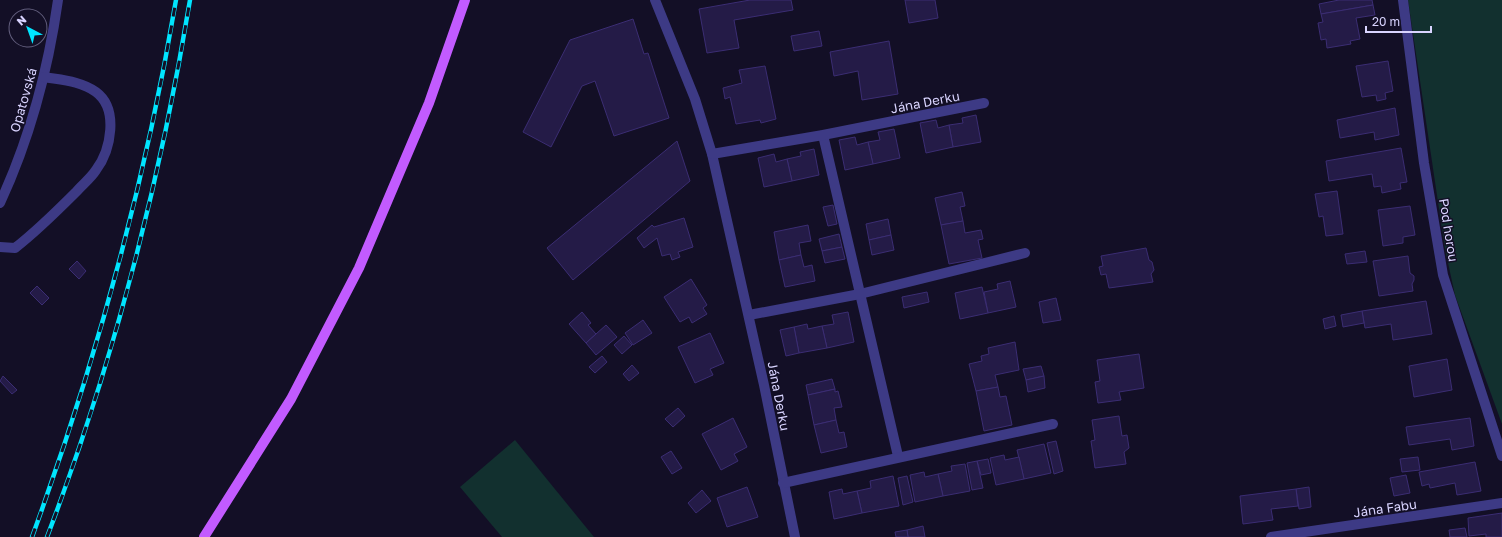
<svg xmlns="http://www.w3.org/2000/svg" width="1502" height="537" viewBox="0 0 1502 537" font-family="'Golos Text',sans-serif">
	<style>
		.green { fill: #12302f }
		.building { fill: #241b47; stroke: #3b2d73 }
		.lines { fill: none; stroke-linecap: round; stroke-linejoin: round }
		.minor { stroke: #3d3a85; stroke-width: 10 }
		.major { stroke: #c25bff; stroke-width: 10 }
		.rail-casing { stroke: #00e5ff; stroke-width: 4.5 }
		.rail { stroke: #130f26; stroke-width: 3; stroke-dasharray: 9; stroke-linecap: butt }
		.labels { text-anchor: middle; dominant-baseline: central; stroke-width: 3; stroke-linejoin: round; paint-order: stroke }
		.street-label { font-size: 13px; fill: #d9d4ff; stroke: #130f26 }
	</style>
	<rect width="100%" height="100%" fill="#130f26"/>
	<!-- green -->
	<g class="green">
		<path d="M1408,0H1502V424L1455,295L1445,249Z"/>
		<path d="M515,440L594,537H502L460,487Z"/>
	</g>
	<!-- building -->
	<g class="building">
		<path d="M750,0H791L793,10L734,20L739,48L707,53L699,9Z"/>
		<path d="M905,0H935L938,18L909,23Z"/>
		<path d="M1339,0H1372L1373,5L1321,14L1319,4Z"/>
		<path d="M1373,5L1375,15L1356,18L1360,39L1350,41L1351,44L1327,48L1326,39L1321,40L1318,23L1323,22L1321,14Z"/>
		<path d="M633,19L644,54L648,53L669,118L614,136L595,81L582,86L551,147L523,132L570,40Z"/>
		<path d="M819,31L822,46L794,51L791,36Z"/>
		<path d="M889,41L898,94L862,100L858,71L834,76L830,52Z"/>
		<path d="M1388,61L1393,91L1385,93L1386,99L1377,101L1376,95L1362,97L1356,66Z"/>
		<path d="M765,66L776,119L761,123L760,120L736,124L730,97L725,99L723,88L742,83L739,70Z"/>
		<path d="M1395,108L1399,135L1375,140L1374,132L1340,138L1337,120Z"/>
		<path d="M976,115L981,142L953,147L949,125L963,123L962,118Z"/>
		<path d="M936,120L938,128L949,125L953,147L926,153L920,123Z"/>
		<path d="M894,129L900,158L873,164L868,142L880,140L878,132Z"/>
		<path d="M855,137L857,145L868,142L873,164L845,170L839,140Z"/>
		<path d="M677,141L690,181L573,280L547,248Z"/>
		<path d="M1401,148L1407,182L1400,183L1401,189L1382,193L1381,186L1374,187L1372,174L1329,181L1326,161Z"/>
		<path d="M814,149L819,175L792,181L787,159L801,156L800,152Z"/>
		<path d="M774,154L776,162L787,159L792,181L764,187L758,158Z"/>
		<path d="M1337,191L1343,234L1326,236L1323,216L1319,217L1315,194Z"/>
		<path d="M962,192L965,206L960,207L963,221L941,225L935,198Z"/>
		<path d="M833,205L837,224L828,226L823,207Z"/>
		<path d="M1410,206L1415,235L1403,237V243L1383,246L1378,210Z"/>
		<path d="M684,218L693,247L678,252L680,257L672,260L670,254L662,256L657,238L644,248L637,238L652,225L654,227Z"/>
		<path d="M888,219L891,235L869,240L866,224Z"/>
		<path d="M963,221L965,233L981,230L983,239L978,240L982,258L949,264L941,225Z"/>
		<path d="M808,225L811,241L799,243L801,255L779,260L774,232Z"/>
		<path d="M839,234L842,247L822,251L819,239Z"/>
		<path d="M891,235L894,250L872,255L869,240Z"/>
		<path d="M842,247L845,259L825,263L822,251Z"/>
		<path d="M1146,248L1149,260L1152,262L1154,270L1151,274L1153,282L1109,288L1106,274L1101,275L1099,267L1103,266L1101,256Z"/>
		<path d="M1365,251L1367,262L1347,264L1345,254Z"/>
		<path d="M801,255L804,267L812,265L815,281L785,287L779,260Z"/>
		<path d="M1408,256L1410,273L1414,276V280L1412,284L1413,291L1379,296L1373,261Z"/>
		<path d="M77,261L86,271L79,279L69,269Z"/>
		<path d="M691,279L707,305L703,308L707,314L692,323L689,317L680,322L664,297Z"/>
		<path d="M1010,281L1016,307L988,313L984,292L998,289L997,284Z"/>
		<path d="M37,286L49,298L42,305L30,293Z"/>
		<path d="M982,287L988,313L960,319L955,293Z"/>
		<path d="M927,292L929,302L904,308L902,297Z"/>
		<path d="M1056,298L1061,320L1043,323L1039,302Z"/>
		<path d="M1426,301L1432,334L1393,340L1391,324L1365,328L1362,311Z"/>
		<path d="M1362,311L1364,323L1343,327L1341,315Z"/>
		<path d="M582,312L591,323L588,325L596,334L586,343L569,324Z"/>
		<path d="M848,312L854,342L827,348L822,326L834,324L832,315Z"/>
		<path d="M1334,316L1336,326L1325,329L1323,319Z"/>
		<path d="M643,320L652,333L633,345L625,333Z"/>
		<path d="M807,324L808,329L822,326L827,348L799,353L794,327Z"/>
		<path d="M606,325L617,337L596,355L586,343Z"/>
		<path d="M794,327L799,353L786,356L780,330Z"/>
		<path d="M710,333L724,363L710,369L713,375L695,383L678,347Z"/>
		<path d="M624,336L632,345L622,354L614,345Z"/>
		<path d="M1015,342L1019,370L995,375L998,387L976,391L969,364L982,361L981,356L989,354L988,348Z"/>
		<path d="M1139,354L1144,388L1119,392L1121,400L1098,403L1095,382L1100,381L1097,360Z"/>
		<path d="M602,356L607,362L595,373L589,367Z"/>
		<path d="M1447,359L1452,390L1414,397L1409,366Z"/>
		<path d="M632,365L639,373L629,381L623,374Z"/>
		<path d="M1041,366L1044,376L1026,380L1023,369Z"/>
		<path d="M3,376L17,390L12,394L0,381Z"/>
		<path d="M1044,376L1045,388L1028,392L1026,380Z"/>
		<path d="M832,379L835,389L808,395L806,385Z"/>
		<path d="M998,387L1000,397L1006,396L1012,425L984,431L976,391Z"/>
		<path d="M835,389V392L838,391L842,407L834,408L836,420L814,425L808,395Z"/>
		<path d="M678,408L685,416L673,427L665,419Z"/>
		<path d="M1119,416L1122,436L1127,435L1129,448L1124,452L1126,464L1095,468L1091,441L1095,440L1092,420Z"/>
		<path d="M733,418L747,447L734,454L738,461L721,470L702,434Z"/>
		<path d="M1470,418L1474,446L1452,450L1450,439L1409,445L1406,427Z"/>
		<path d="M836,420L839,433L844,432L847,447L821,453L814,425Z"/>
		<path d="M1056,441L1063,471L1054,474L1047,443Z"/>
		<path d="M1044,444L1051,473L1024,479L1017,450Z"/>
		<path d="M671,451L682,468L672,474L661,457Z"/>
		<path d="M1004,455L1005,460L1019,457L1024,479L996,485L990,458Z"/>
		<path d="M1418,457L1420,470L1402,472L1400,459Z"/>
		<path d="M988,459L991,473L981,475L977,461Z"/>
		<path d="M977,461L983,488L972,490L967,463Z"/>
		<path d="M1475,462L1481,491L1457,495L1455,483L1430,488L1429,484L1422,486L1419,472Z"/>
		<path d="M965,464L970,491L943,496L938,474L952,471L951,466Z"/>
		<path d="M924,472L925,477L938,474L943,496L915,502L910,475Z"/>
		<path d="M1406,475L1410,493L1394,496L1390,478Z"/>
		<path d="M893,476L899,506L862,513L857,491L871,488L870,481Z"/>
		<path d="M907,476L913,502L903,505L898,478Z"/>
		<path d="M747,487L758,517L727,527L717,498Z"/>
		<path d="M1309,487L1311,507L1299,509L1296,489Z"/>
		<path d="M842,489L843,494L857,491L862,513L834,519L829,492Z"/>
		<path d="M1296,489L1298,506L1271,509L1273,520L1243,524L1240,496Z"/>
		<path d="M702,490L711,501L696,513L688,503Z"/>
		<path d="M1502,513V537H1486V534L1469,536L1468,518Z"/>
		<path d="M923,526L925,537H908L907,530Z"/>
		<path d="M1465,528L1467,537H1450L1449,530Z"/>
		<path d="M907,530L908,537H896L895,532Z"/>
	</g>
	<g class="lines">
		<!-- minor -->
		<g class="minor">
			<path d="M655,0L695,99L712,154L764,385L795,537"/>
			<path d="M1403,0L1424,163L1443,275L1502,456"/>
			<path d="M823,135L898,456"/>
			<path d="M712,154L823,135L984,103"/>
			<path d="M0,203C30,138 48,71 58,0"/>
			<path d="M0,247L15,248C37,231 56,212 76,192C82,185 91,178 96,170C111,150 119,109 96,92C81,81 61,80 44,77"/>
			<path d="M749,315L860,294L1025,253"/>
			<path d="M783,483L1053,424"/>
			<path d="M1271,537L1502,503"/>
		</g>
		<!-- major -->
		<path class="major" d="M204,537L291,399L359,268L429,103L465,0"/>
		<defs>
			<g id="rail">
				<path d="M32,537C96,362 145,184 176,0"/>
				<path d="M47,537C113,364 160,182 190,0"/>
			</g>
		</defs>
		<!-- rail casing -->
		<use href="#rail" class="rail-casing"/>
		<!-- rail -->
		<use href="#rail" class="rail"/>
	</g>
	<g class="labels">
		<!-- street labels -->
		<g class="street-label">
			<text transform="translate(23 100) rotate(-74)">Opatovská</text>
			<text transform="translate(925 102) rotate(-11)">Jána Derku</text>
			<text transform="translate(1449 230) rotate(81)">Pod horou</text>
			<text transform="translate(779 396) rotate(79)">Jána Derku</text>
			<text transform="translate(1385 508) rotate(-8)">Jána Fabu</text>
		</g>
	</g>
	<!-- north arrow -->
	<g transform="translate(28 28) rotate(319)"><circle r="19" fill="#130f26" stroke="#625e7d"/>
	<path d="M0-3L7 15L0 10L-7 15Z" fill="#00e5ff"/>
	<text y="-6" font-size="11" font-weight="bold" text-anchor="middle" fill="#d9d4ff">N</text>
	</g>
	<!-- scale -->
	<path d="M1366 26v6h65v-6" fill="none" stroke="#d9d4ff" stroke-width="2"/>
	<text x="1372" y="26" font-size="12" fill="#d9d4ff" stroke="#130f26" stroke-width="3" paint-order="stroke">20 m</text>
</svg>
